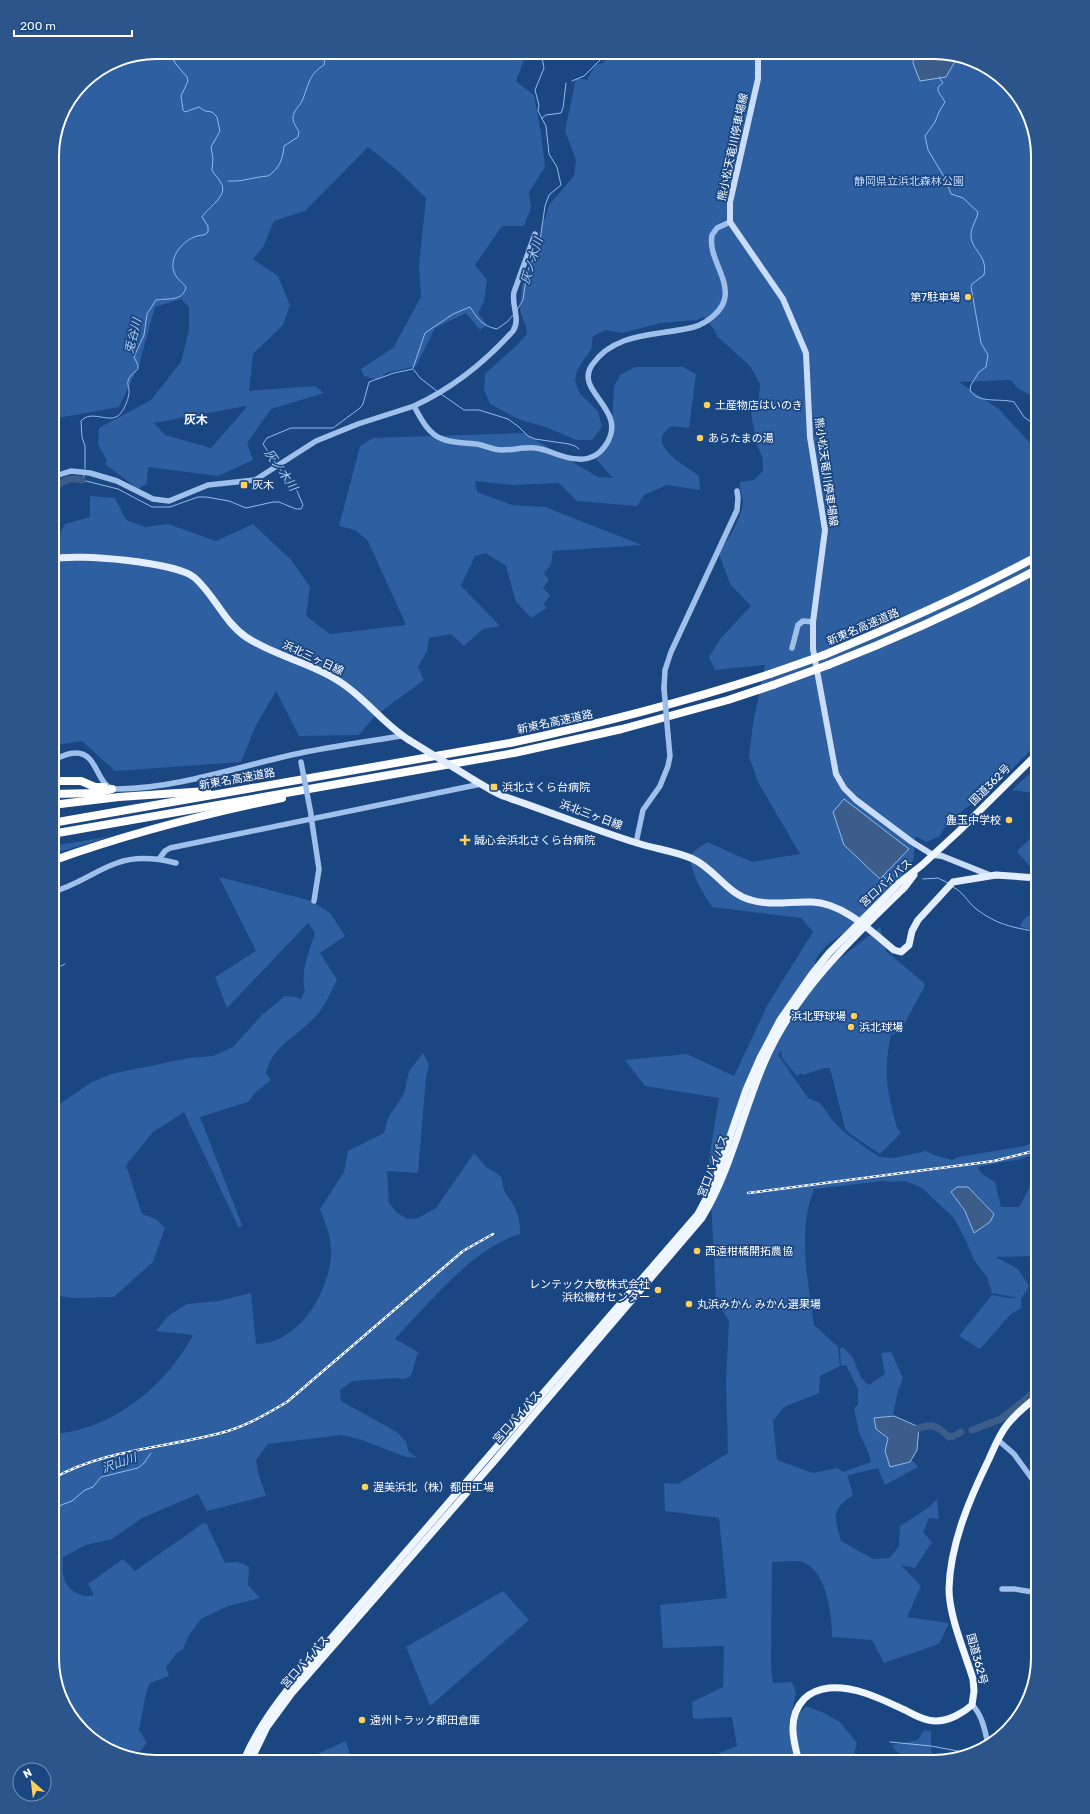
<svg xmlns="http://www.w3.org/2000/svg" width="1090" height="1814" viewBox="0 0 1090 1814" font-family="Rubik,'Noto Sans JP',sans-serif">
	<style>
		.green { fill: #2d5fa1; fill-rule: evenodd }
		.water { fill: #3c5d89; stroke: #91bbed }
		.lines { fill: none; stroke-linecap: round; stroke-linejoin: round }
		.stream { stroke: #91bbed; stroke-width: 1 }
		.river { stroke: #3c5d89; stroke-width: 7 }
		.tertiary { stroke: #9ec0eb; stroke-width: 5.5 }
		.secondary { stroke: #caddf8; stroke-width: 6 }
		.primary { stroke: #e2edff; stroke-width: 7 }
		.trunk { stroke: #f0f6ff; stroke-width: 7 }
		.motorway { stroke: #fff; stroke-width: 8 }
		.rail-casing { stroke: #fff; stroke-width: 2.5 }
		.rail { stroke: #1a4682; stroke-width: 1; stroke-dasharray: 3; stroke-linecap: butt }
		.tertiary-bridge { stroke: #9ec0eb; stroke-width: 5.5 }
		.primary-bridge { stroke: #e2edff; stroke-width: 7 }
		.motorway-bridge { stroke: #fff; stroke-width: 8 }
		.poi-dot { fill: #fdd05a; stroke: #1a4682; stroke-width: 1.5 }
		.labels { text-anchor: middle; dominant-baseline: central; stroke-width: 3.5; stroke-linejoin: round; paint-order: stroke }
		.street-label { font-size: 11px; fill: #fff; stroke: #1a4682 }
		.park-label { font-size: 11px; fill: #c3daf8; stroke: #1a4682 }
		.poi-label { font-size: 11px; fill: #fff; stroke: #1a4682; text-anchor: start }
		.water-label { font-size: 12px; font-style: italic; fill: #aacaf2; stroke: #1a4682 }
		.neighbourhood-label { font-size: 12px; font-weight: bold; fill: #fff; stroke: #1a4682 }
		.rim { fill: none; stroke: #fff; stroke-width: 2 }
	</style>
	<rect width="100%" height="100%" fill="#1a4682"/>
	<!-- green -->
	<g class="green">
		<path d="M156,52H524V60L516,81L534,95L541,133L545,167L529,192L531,208L524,226H502L475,265L487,280L484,301L478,313L487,325L480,330L466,313L435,328L416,366L386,373L378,380L364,376L361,369L393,348L421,297L419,265L426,198L397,170L368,147L305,211L274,221L263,247L253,259L278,276L290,305L283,325L253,354L249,391L315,386L324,393L271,409L247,443L253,460L218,476L148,467L147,484L138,489L105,464L107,461L98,444L99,428L151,400L181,362L189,330V307L181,299L155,307L139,365L119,407L52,419V150L63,110L83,82L117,60ZM246,406V408L211,448L165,435L154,423Z"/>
		<path d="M611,52H941L992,70L1027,110L1038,156V399L1017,388L1011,380L959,382L1000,410L1038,452V743L989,792L962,811L945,827L939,837L926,842L916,836L913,861L908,870L865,914L846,931L826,946L817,957L815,963L816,971L834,963L880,927L886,951L924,983L925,986L903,1026L897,1031L895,1034L891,1035C883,1073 887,1091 897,1128L901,1133L880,1154L850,1134L845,1128L830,1068H825L803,1075L801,1073L797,1076L782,1058L781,1051L778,1055L808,1098L820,1103L833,1121L844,1132L869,1150L880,1157L893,1158L923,1152L924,1150L934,1155L952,1160L958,1157L1025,1146L1038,1140V1153L1021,1159L977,1167L982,1174L995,1182L1001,1207H1019L1038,1172V1256L996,1257L1018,1269L1029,1286L1021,1299V1308L1010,1315L980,1349L959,1336L992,1295L1007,1298H1018L992,1293L987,1277L974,1260L966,1241L954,1218L922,1188L905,1181L893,1182L883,1181L814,1189C797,1232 808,1280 814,1325L838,1347L840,1366L820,1376L819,1393L784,1407L773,1421L777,1460L813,1473L837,1468L843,1472L871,1462L869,1454L859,1433L854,1408L858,1405V1389L846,1365L841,1366L840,1348H844L853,1358L861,1378L869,1385L885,1374L881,1353L891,1352L903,1378L898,1391L893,1415L874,1419L876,1429L888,1438L885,1451L890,1467L913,1461L918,1467L885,1485L878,1468L849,1475L847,1474L853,1495C830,1510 835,1517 841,1541L873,1559L890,1558L899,1546L900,1526L928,1508L937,1499L939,1519L929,1518L923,1532L932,1542L915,1568L901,1565L921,1586L907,1617L949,1623L939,1644L884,1663L872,1640L832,1637C832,1615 827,1572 803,1562C797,1560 779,1562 772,1562L771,1668L773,1683L792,1682L796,1693L789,1725L794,1762H702V1760L737,1746L732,1717L693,1719L692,1702L723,1687L724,1646L663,1648L660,1605L727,1598L719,1518L665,1511L664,1483L678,1484L728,1453L726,1382L729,1321L716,1300L709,1159L719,1098L645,1086L625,1060L687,1054L734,1076L768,1004L813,932L801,918L712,907C701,890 692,875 689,855L707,842L752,862L800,854L758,782L749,756L753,724L765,665L715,670L709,657L721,638L751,606L730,584L718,551C727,545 744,512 743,500C742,493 739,490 740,482L754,480L763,471V459L757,445L751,413L758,409L760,384L757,378L750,366L717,336L713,328L704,317L697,320L661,323L622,333L606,330L593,336L591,350L582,362L577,371L575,381L580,394L598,411L602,427L592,440H576L548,428L518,419L490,404L484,390L485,374L517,345L527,334L526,327L520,311L522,285L541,236V226L546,216L549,205L574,176L576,160L565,131L576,78L587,80L595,65L603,63ZM957,1187L974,1233L965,1212L951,1192Z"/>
		<path d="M635,367H683L696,374L689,428L671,426C669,428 666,430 664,433C652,448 689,468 699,476L700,490L667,485L644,495L637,506L577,501L559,483L512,485L475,481L477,492L512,505L545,507L642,545L553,551L551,564L544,574L549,579L543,588L550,595L544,604L547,608L531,618L516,602L506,566L486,553L475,556L461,586L500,626L483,629L464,646L451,634L429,638L427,651L418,667L424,680L375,716L359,735L299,736L276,691L255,727L241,762L115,771L82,741L52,746V540L58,537L65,524L90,517V496L115,498L126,520L145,527L168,524L216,541L253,524L292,561L310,587L306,616L330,634L406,625L368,541L355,530L339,526L360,446L373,438L524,433L598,477L613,478L596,459L611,439L614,387L620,375Z"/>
		<path d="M1038,766V789L1032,793L1012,790Z"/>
		<path d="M113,836L52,854V846Z"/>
		<path d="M1032,837L1038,838V870L1032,869L1017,851Z"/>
		<path d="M219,877L312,901L331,914L345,936L320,953L337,980C330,993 324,1009 313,1019C296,1037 270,1048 266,1074L271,1080L256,1092L248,1102L200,1117L242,1225L239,1228L184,1112L153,1132L126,1165L142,1214L156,1219L165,1228L153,1262L114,1297L72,1298L52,1295V1109L92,1082L111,1074L189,1058L213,1056L233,1047L262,1015L285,996L295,997L301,999L305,991C300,971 309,952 315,933L308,923L227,1008L215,977L256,951Z"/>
		<path d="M1038,911V931L1020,927C1022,918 1030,914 1038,911Z"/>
		<path d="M423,1053L429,1065L426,1077L418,1173L387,1171L389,1203L397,1213L408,1219L418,1218L436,1208L474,1153L486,1167L495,1172L502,1178C504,1196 506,1192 514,1206C519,1215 520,1224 520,1234C474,1247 427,1305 395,1339L418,1352L411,1376L404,1379L394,1378L353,1381L340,1390L341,1401L397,1432L406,1442L409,1452L418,1458L406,1457L362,1440L342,1435L268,1444L256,1460L259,1476L266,1496L207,1511L198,1494L142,1518L112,1539L86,1545L63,1557C62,1572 62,1587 79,1594C84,1596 89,1597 94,1595L88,1584L123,1559L135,1571L202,1524L206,1523L225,1563C235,1561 241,1562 249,1567L248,1585L260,1598L228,1606L201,1619L189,1635L183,1649L176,1654L166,1667L169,1676L150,1683L146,1693L139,1730L147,1743L140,1751L129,1754L105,1742L98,1744L63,1704L52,1658V1434C111,1431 166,1386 193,1335L156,1331L168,1316L187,1304L219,1301L251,1293L256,1344C298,1344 328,1294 331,1256C332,1239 326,1224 320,1209L344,1172L348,1151L384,1133L388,1118L404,1094L409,1071Z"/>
		<path d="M503,1591L529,1620L430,1706L406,1647Z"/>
		<path d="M806,1706L824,1713L840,1722L857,1743L852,1762H802L795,1733L797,1716Z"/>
		<path d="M924,1730L931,1731V1752L941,1760C925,1764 899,1760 892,1745L918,1740Z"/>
		<path d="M346,1741L352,1762H317L315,1755Z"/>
	</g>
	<!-- water -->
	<g class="water">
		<path d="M914,52H941L957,58L946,77L920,81L913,63Z"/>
		<path d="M844,799L909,849L880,879L844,845L833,812Z"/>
		<path d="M957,1187H968L994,1214L990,1222L974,1233L965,1211L951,1192Z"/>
		<path d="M894,1416L919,1427L917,1450L910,1462L890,1467L885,1451L888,1438L876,1429L874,1418Z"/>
	</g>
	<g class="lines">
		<!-- stream -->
		<g class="stream">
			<path d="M939,77L943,83L938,87V91L945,102L939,112L935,122L925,136L928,150L946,180L951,194L963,198L978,212C977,220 970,228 971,237C973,252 988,256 984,275L972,284L971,287L981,343L988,355L986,367L979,372L971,385L970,390C977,404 1001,398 1014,402L1024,417L1038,427"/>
			<path d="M572,81L584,76L600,60L605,52"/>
			<path d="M542,118L546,115L561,113L563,108L566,83"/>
			<path d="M228,181C243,182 253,177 268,176C279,169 283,159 284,146L298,137L299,132C297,128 293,123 293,118C293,111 299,107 302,101C309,85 308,75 324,65L326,52"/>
			<path d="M517,310L523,300L527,272L539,247L545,206L549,195L561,185L557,167L549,154L546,126L538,111L539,105L535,90L544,68L541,52"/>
			<path d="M413,368L425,333L453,314L470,307C478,319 482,326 497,329L507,322L514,314"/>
			<path d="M414,370L420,378L437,391"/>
			<path d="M441,394L464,410H479L508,419L519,427L528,436L535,439L569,444L575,446L579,449"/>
			<path d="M276,464L263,444L267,438L291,428H333L360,408L363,404L369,382L394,373L413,369"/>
			<path d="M85,469V446L82,437L81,421C91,409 109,424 119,415C124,411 130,396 129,390C129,387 127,384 128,381C129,376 134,373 138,369V365L134,357L144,335L147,314L156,300C167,298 183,302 186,287C182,282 176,278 174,272C168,255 187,235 204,235L208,232V226L202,217C208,207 229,196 221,183C219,178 214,175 212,170L213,159L211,147L220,131L217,117L212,112L205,111L199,107L185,112L183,110L181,96L188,81L187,77L175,63L170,52"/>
			<path d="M84,475L82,480L118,489L152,507H170L198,497H206L229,501L246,508L273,502H279L296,509H301L303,505L297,491L279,468"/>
			<path d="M883,876L891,884"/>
			<path d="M923,879L938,878L948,883"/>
			<path d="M953,887C963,892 967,901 975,908C997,925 1011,927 1038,932"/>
			<path d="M52,970L65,964"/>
			<path d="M52,1514L57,1511L61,1505L72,1501L85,1490L93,1487L101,1477L138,1468L144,1463L151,1453"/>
			<path d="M890,1742L931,1746L968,1753"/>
		</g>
		<!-- river -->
		<g class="river">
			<path d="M52,488C65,482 67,476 82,480"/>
			<path d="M914,1430C932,1423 935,1424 949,1437L953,1436"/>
			<path d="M972,1430L1001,1419L1036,1391"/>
			<path d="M958,1434L961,1432"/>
		</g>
		<!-- tertiary -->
		<g class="tertiary">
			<path d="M414,406C451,389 486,361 513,331C521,319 511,306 514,292L535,234"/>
			<path d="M52,477L71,471L90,473L117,481L153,499L169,501L208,485L255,480L316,441L358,424L414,406C420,417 427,432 440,438C453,444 462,442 476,444C485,445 492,450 502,450C513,450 524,447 535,448C549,449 562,459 578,459C589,460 599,455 605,446C631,410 573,392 592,365C615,331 659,336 694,327C707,323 723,311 725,297C728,276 708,257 712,235L717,228L730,222"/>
			<path d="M792,648L798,625L803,621L813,622"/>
			<path d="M664,688L665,670L671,652L737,510L738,498L737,491"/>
			<path d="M52,760C59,758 67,753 75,753C100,752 95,790 118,789C177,788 234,768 291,755C327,747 364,742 401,736"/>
			<path d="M311,816L319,869L314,901"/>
			<path d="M636,843L643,810L660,786L668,766L670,756L668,735"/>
			<path d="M159,859L165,851L170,848L481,784"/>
			<path d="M52,892C76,886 94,871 117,863C136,856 156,858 176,863"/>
			<path d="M998,1440L1014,1454L1038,1487"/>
			<path d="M1002,1589H1015L1038,1593"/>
			<path d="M972,1705C982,1714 985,1731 988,1744"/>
		</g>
		<!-- secondary -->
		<path class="secondary" d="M756,52L758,60V79L730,202V222L783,299L806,353L810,437L825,530L813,622V649L836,774L844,788L856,800L912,842L933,855L942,856L992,876"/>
		<!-- primary -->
		<g class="primary">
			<path d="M52,559C76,553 177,562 195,578C215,596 224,622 246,637C274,656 309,662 337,680C364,696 382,723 409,740"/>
			<path d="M474,780L491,790L503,796C548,811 592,829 637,843C655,849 675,851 693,859C715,869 727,894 751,900C771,906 792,901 812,902C843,903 871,931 894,950L901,952L909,945L912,931L918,920L953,882L996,875L1038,878"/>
		</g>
		<!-- trunk -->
		<g class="trunk">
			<path d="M243,1762C256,1731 275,1705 296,1679L698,1214L713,1186L746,1090L760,1058L780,1020L812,974L829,953L899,883L922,865L958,832L1038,753"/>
			<path d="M250,1762L267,1727L292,1693L491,1465L702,1218C731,1170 742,1114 764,1063C794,993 851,939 905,887L914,875"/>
			<path d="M799,1762C793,1740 787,1717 804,1699C811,1692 820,1689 829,1688C856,1686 881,1699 905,1710C914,1715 925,1721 936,1721C949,1721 963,1713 972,1705L974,1691L973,1679C965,1653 949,1616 949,1589C950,1544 970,1498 989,1459C994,1448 999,1435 1007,1425C1016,1413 1027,1405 1038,1396"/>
		</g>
		<!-- motorway -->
		<g class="motorway">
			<path d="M824,655C897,625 969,593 1038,556"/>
			<path d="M828,665C900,637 970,605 1038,569"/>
			<path d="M52,781H81L95,787H104"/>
			<path d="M52,794L96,793L112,789"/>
			<path d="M52,805L119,797L207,791"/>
			<path d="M52,823L510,743C599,724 684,702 770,674"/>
			<path d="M52,834L514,753L622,729L728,700L773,685"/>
			<path d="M52,861C127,834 204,814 282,798"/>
		</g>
		<defs>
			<g id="rail">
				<path d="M748,1193L994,1161L1038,1150"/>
				<path d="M52,1479C103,1450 162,1448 217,1434C243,1428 265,1415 287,1402L463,1251L493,1234"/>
			</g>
		</defs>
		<!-- rail casing -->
		<use href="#rail" class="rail-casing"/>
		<!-- rail -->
		<use href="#rail" class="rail"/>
		<!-- tertiary-bridge -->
		<g class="tertiary-bridge">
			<path d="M664,688L668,735"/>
			<path d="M301,762L311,814"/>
		</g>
		<!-- primary-bridge -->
		<path class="primary-bridge" d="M409,740L474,780"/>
		<!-- motorway-bridge -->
		<g class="motorway-bridge">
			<path d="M770,674L824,655"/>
			<path d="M773,685L828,665"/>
		</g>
	</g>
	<!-- markers -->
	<g class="poi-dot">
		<circle cx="968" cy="297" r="4"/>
		<circle cx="707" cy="405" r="4"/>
		<circle cx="700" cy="438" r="4"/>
		<rect x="240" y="481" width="8" height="8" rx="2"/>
		<rect x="490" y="783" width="8" height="8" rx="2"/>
		<circle cx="1009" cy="820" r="4"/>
		<path d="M463 834h4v4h4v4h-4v4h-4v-4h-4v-4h4z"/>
		<circle cx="854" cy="1016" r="4"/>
		<circle cx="851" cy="1027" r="4"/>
		<circle cx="697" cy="1251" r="4"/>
		<circle cx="658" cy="1290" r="4"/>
		<circle cx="689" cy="1304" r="4"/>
		<circle cx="365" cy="1487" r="4"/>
		<circle cx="362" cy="1720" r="4"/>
	</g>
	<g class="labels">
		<!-- street labels -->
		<g class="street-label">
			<text transform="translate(733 147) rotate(-78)">熊小松天竜川停車場線</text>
			<text transform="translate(826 472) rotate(82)">熊小松天竜川停車場線</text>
			<text transform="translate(863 627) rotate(-23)">新東名高速道路</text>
			<text transform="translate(313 658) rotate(25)">浜北三ヶ日線</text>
			<text transform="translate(555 722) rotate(-12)">新東名高速道路</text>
			<text transform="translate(237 779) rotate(-10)">新東名高速道路</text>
			<text transform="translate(990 785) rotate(-45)">国道362号</text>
			<text transform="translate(591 815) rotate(20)">浜北三ヶ日線</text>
			<text transform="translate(886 883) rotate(-42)">宮口バイパス</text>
			<text transform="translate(713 1166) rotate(-69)">宮口バイパス</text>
			<text transform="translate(517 1417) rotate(-49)">宮口バイパス</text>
			<text transform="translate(977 1659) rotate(75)">国道362号</text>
			<text transform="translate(305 1662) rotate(-49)">宮口バイパス</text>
		</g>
		<!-- park labels -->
		<g class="park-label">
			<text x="909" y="181">静岡県立浜北森林公園</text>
		</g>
		<!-- poi labels -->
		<g class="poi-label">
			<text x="960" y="297" text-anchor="end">第7駐車場</text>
			<text x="715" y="405">土産物店はいのき</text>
			<text x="708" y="438">あらたまの湯</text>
			<text x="252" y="485">灰木</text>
			<text x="502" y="787">浜北さくら台病院</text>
			<text x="1001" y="820" text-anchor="end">麁玉中学校</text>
			<text x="474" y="840">誠心会浜北さくら台病院</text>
			<text x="846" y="1016" text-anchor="end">浜北野球場</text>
			<text x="859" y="1027">浜北球場</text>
			<text x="705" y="1251">西遠柑橘開拓農協</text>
			<text x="650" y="1284" text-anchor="end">レンテック大敬株式会社<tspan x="650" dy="13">浜松機材センター</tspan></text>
			<text x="697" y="1304">丸浜みかん みかん選果場</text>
			<text x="373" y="1487">渥美浜北（株）都田工場</text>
			<text x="370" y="1720">遠州トラック都田倉庫</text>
		</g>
		<!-- water labels -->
		<g class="water-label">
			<text transform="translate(532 261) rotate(-73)">灰ノ木川</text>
			<text transform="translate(133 336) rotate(-76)">兎谷川</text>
			<text transform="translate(281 470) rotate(55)">灰ノ木川</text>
			<text transform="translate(119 1463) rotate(-19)">沢山川</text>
		</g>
		<!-- neighbourhood labels -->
		<g class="neighbourhood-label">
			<text x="196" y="420">灰木</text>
		</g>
	</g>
	<!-- crop -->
	<path d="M0 0H1090V1814H0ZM156 59H934A97 97 0 0 1 1031 156V1658A97 97 0 0 1 934 1755H156A97 97 0 0 1 59 1658V156A97 97 0 0 1 156 59Z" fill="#2c558c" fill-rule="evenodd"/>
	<path class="rim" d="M156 59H934A97 97 0 0 1 1031 156V1658A97 97 0 0 1 934 1755H156A97 97 0 0 1 59 1658V156A97 97 0 0 1 156 59Z"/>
	<!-- north arrow -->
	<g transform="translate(32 1782) rotate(332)"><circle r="19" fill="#1a4682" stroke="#7690b4"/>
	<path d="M0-3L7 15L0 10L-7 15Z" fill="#fdd05a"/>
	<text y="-6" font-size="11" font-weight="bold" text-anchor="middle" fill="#ffffff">N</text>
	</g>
	<!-- scale -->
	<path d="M14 30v6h118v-6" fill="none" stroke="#ffffff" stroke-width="2"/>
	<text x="20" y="30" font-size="12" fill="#ffffff" stroke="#1a4682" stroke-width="3" paint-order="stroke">200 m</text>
</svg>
